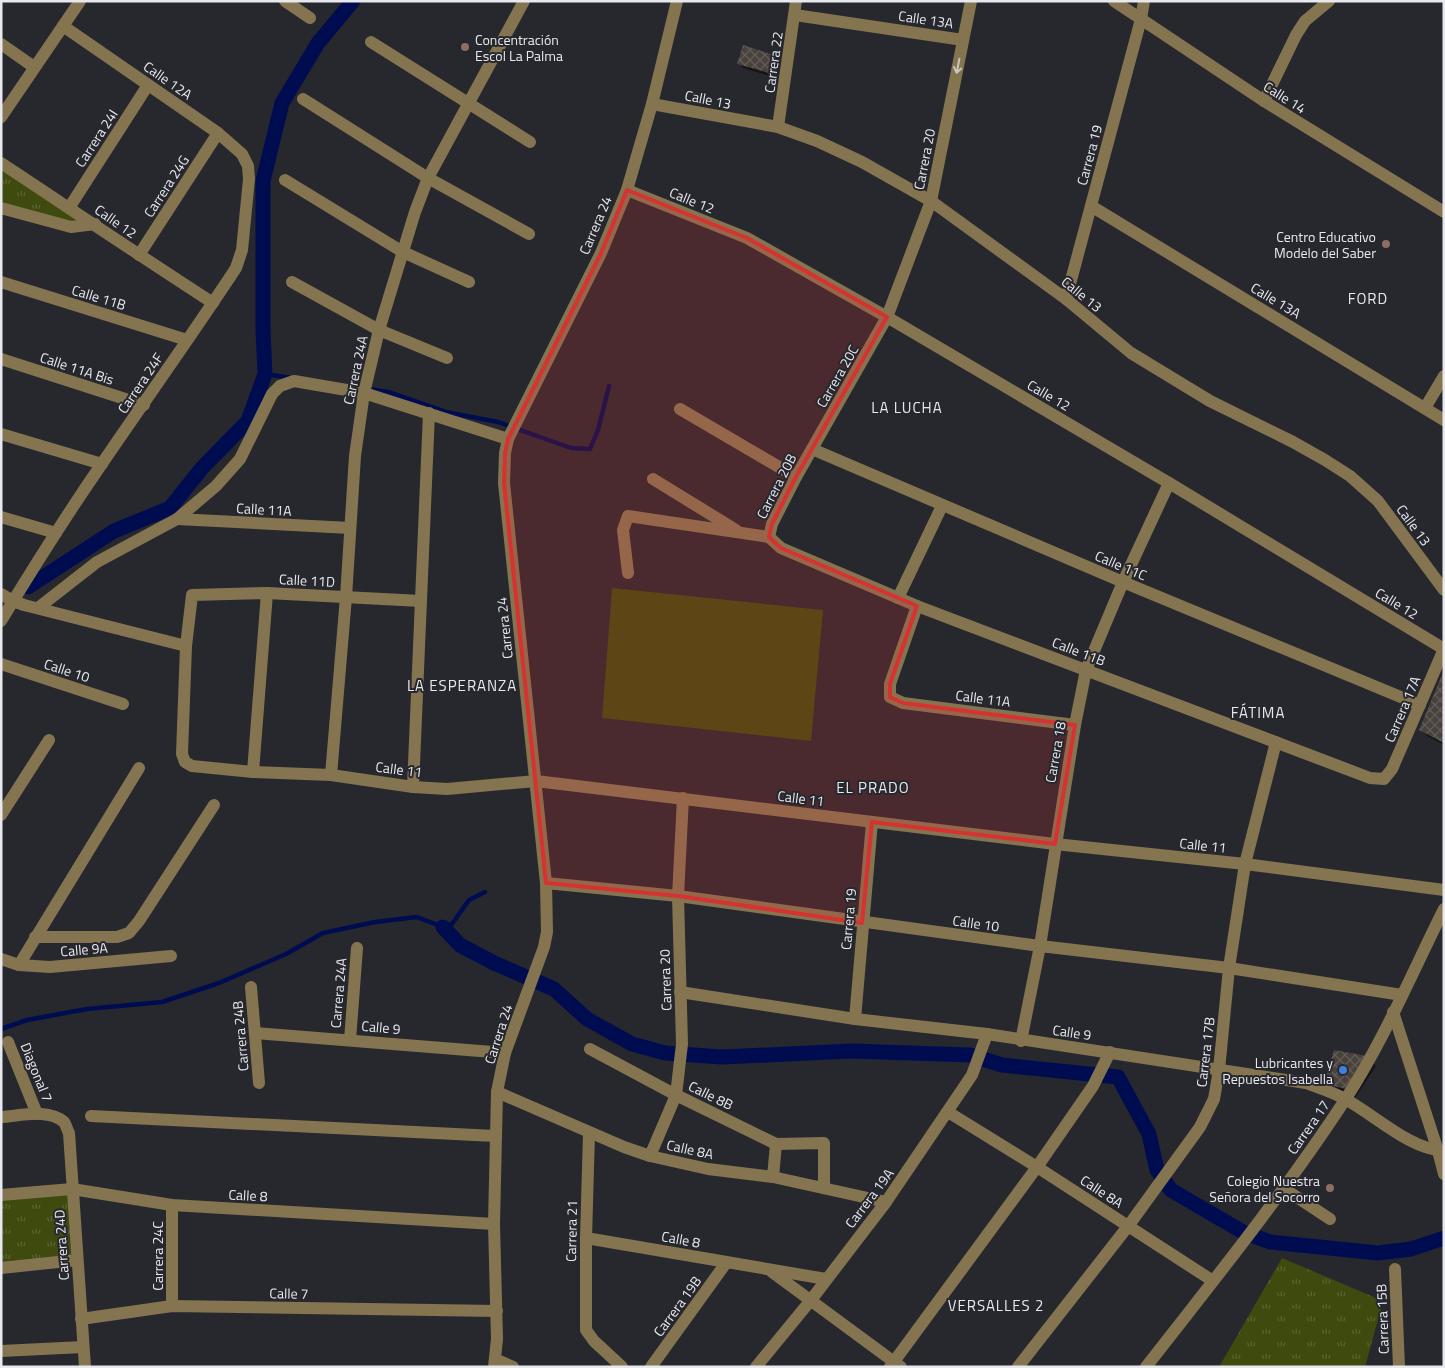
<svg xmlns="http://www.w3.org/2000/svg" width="1445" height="1368" viewBox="0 0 1445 1368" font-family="'Titillium Web',sans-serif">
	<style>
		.grass { fill: #3f4a0e }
		.park { fill: url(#park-tufts) }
		.shadow { fill: #0007 }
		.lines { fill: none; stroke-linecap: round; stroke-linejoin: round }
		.stream { stroke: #000c50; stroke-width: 4.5 }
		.canal { stroke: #000c50; stroke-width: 15 }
		.building { fill: url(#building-cross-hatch) }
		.minor { stroke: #857450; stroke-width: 12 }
		.oneway { stroke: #cac6bf }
		.marked { fill: #d73232; fill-opacity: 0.2; stroke: #d73232; stroke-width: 4; stroke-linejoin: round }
		.education-dot { fill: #8d6e63; stroke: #27282e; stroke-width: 2 }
		.shop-dot { fill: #3f7fe0; stroke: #27282e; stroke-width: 2 }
		.labels { text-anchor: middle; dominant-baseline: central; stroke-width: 4; stroke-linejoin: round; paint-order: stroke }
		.street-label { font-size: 14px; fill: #e8e9ee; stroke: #27282e }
		.poi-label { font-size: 14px; fill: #e8e9ee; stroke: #27282e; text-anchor: end }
		.neighbourhood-label { font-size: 15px; letter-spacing: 1px; fill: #e8e9ee; stroke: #27282e }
	</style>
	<defs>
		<pattern id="park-tufts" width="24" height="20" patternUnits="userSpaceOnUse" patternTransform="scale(1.25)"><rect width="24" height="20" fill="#3f4a0e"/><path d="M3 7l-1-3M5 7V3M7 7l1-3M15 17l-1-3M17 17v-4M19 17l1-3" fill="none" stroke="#5b6431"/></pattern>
		<pattern id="building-cross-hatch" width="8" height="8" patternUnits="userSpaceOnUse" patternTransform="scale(1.25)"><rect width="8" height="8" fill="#48413c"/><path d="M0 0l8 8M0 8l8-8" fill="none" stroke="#625c58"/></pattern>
	</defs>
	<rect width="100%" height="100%" fill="#27282e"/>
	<!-- grass -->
	<path class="grass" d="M612,588L823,610L811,741L602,718Z"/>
	<!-- park -->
	<g class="park">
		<path d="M1,163L95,224L71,227L1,208Z"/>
		<path d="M72,1189L77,1260L1,1268V1195Z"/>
		<path d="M1282,1258L1383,1301L1365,1367H1219Z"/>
	</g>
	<!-- shadow -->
	<g class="shadow">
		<path d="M774,56L778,60L773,77L743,68L739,63Z"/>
		<path d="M1444,673V745L1427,736L1420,729Z"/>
		<path d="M1366,1057L1376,1066L1355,1098L1335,1093L1326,1083Z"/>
	</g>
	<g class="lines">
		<!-- stream -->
		<g class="stream">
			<path d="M265,374L292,378"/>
			<path d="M369,389L388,392L446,412L498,422L571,448L590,449L598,430L609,386"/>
			<path d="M1,1029L27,1020L87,1009L162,1002L219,983L286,954L323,933L375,922L417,917L443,927L452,924L469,900L485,892"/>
		</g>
		<!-- canal -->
		<g class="canal">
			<path d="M28,587L114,531L170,508L202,468L248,421L265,374L263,331V181L282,103L318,43L353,1"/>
			<path d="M443,927L460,945L494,963L554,989L587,1019L632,1044L665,1053L722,1057L851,1051L970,1055L1002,1065L1118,1077L1149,1134L1157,1170L1171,1190L1243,1232L1270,1242L1378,1253L1411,1249L1444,1238"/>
		</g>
	</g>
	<!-- building -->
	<g class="building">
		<path d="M743,45L774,55L769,73L737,64Z"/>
		<path d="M1444,670V743L1419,730Z"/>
		<path d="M1334,1050L1367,1056L1346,1089L1324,1084Z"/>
	</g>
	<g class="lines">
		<!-- minor -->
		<g class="minor">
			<path d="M285,1L310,18"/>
			<path d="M1114,1L1264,101L1444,212"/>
			<path d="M795,15L963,40"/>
			<path d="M371,42L530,142"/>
			<path d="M1,44L34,67"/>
			<path d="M303,99L428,178L529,234"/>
			<path d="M1264,101L1296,35L1305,21L1329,1"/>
			<path d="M652,104L778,127L817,141L862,162L931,201L1066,299L1131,353L1210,401L1293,442L1325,460L1350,476L1378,501L1444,590"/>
			<path d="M1,117L80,1"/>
			<path d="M778,127L796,1"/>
			<path d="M1,163C72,210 142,257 213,303"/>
			<path d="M285,180L403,252L469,282"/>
			<path d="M627,190L747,238L887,317L1169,483L1444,649"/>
			<path d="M1091,206L1444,420"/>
			<path d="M1,208L71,227L95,224"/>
			<path d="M69,208L148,85"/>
			<path d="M139,255L218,133"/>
			<path d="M1,282L187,340"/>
			<path d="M292,282L379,330L447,358"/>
			<path d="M1066,299L1141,19L1144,1"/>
			<path d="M1,359L144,405"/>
			<path d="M1425,408L1444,376"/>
			<path d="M680,409L796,477"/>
			<path d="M1,434L102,464"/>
			<path d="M812,449L1123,582L1420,705"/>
			<path d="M653,479L736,530"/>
			<path d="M1,517L56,533"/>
			<path d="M177,519L350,528"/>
			<path d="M769,537L781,548L917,606L1370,778L1384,779L1392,769L1444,649"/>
			<path d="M769,537L772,524L796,477L887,317L931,201L971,1"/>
			<path d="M628,573L623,530L628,516L769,537"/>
			<path d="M1,594L13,601L24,605L186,646"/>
			<path d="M898,598L942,506"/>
			<path d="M421,601L267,593L192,595L186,646L182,754L185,762L192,766L253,772L331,775L413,787L447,789L536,781L1055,844L1245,864L1444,890"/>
			<path d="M917,606L890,684V697L903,703L1075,725"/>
			<path d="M38,608L97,562L177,519L216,486L240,459L272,394L280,386L294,381L364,393L508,439"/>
			<path d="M1,621C33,568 66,516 101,465C146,399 192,335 236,268L242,250L249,179L248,166L242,154L218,133L63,26"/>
			<path d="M1,664L123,704"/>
			<path d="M253,772L267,593"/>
			<path d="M331,775L346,597L355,456L364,393L379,330L415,212L428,178L524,1"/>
			<path d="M413,787L429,413"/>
			<path d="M1,815L49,740"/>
			<path d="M546,883L678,896L1040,946L1229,968L1402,995"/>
			<path d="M35,937H117L129,933L139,921L214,805"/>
			<path d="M1,959L19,965L50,967L171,956"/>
			<path d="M19,965L139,768"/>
			<path d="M251,987L259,1083"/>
			<path d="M680,992L855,1019L987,1034L1306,1083C1319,1088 1333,1092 1345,1099C1375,1115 1409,1149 1444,1151"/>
			<path d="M1393,1012L1438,1151L1444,1174"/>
			<path d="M855,1019L872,822"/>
			<path d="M255,1033L505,1053"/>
			<path d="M350,1040L357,948"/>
			<path d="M1021,1041L1040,946L1075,725L1086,670L1123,582L1169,483"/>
			<path d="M8,1042L37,1114"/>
			<path d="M590,1049L676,1095L776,1144L824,1143V1188"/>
			<path d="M497,1092L624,1147L650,1156L708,1169L773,1177L886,1202"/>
			<path d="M948,1112L1037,1167L1213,1281"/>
			<path d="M91,1116L495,1136"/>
			<path d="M1,1117C19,1116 49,1108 64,1122C66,1124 67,1130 69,1133L85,1367"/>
			<path d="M589,1133L586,1238V1330L594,1341L622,1367"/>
			<path d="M650,1156L676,1095L682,1044L678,896L683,798"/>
			<path d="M773,1177L776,1144"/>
			<path d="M1283,1188L1330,1219"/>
			<path d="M1,1195L72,1189L172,1205L494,1224"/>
			<path d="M172,1205V1306"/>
			<path d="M586,1238L826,1279"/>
			<path d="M1,1268L77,1260"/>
			<path d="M1395,1269L1399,1367"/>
			<path d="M772,1272L901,1367"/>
			<path d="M81,1319L172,1306L497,1311"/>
			<path d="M1,1351L83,1347"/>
			<path d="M495,1359L513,1367"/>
			<path d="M494,1367L497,1339L494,1224L497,1092L505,1053L544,947L547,932L546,883L504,483L505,453L508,439L601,253L627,190L652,104L677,1"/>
			<path d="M651,1367L726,1263"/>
			<path d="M756,1367L811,1300L886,1202L972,1075L987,1034"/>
			<path d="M890,1367L1037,1167L1093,1086L1110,1052"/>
			<path d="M1018,1367L1129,1225L1200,1127L1214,1099L1219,1070L1229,968L1245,864L1276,742"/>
			<path d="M1146,1367C1214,1280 1284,1193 1345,1100C1384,1040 1412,973 1444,909"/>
		</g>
	</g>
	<!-- one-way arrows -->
	<defs><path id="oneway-shaft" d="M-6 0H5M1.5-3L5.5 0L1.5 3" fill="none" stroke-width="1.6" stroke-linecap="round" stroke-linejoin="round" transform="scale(1.25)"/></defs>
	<use class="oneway" href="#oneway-shaft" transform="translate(958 66) rotate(101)"/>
	<!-- marked area -->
	<path class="marked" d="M627,190L747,238L887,317L796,477L772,524L769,537L781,548L917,606L890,684V697L903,703L1075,725L1055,844L872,822L862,923L678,896L546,883L504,483L505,453L508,439L601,253Z"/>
	<!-- markers -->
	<g class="education-dot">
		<circle cx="465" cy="47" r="5"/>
		<circle cx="1386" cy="244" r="5"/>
		<circle cx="1330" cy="1188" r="5"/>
	</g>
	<circle class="shop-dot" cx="1343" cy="1070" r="5"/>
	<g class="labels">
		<!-- street labels -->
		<g class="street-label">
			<text transform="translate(926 19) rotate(8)">Calle 13A</text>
			<text transform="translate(773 62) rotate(-82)">Carrera 22</text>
			<text transform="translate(168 80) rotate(35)">Calle 12A</text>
			<text transform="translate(1285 97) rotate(32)">Calle 14</text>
			<text transform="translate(708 99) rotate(11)">Calle 13</text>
			<text transform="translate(96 138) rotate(-57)">Carrera 24I</text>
			<text transform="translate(1089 155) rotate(-75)">Carrera 19</text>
			<text transform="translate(924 159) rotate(-79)">Carrera 20</text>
			<text transform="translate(166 186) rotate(-57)">Carrera 24G</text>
			<text transform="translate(692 200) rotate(22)">Calle 12</text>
			<text transform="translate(116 221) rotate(35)">Calle 12</text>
			<text transform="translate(595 225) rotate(-67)">Carrera 24</text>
			<text transform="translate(1082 294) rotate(39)">Calle 13</text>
			<text transform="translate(99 297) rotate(17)">Calle 11B</text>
			<text transform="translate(1276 300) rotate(31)">Calle 13A</text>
			<text transform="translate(77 368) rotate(18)">Calle 11A Bis</text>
			<text transform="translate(355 370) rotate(-78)">Carrera 24A</text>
			<text transform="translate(837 376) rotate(-60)">Carrera 20C</text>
			<text transform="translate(140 383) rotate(-56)">Carrera 24F</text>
			<text transform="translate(1049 395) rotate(30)">Calle 12</text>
			<text transform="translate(776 486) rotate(-63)">Carrera 20B</text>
			<text transform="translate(264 509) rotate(3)">Calle 11A</text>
			<text transform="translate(1414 525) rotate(54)">Calle 13</text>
			<text transform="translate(1121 565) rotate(23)">Calle 11C</text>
			<text transform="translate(307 580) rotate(3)">Calle 11D</text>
			<text transform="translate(1397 603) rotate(31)">Calle 12</text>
			<text transform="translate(504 628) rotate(-96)">Carrera 24</text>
			<text transform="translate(1079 651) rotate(21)">Calle 11B</text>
			<text transform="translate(67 670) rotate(18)">Calle 10</text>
			<text transform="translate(983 698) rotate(7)">Calle 11A</text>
			<text transform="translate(1402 709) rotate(-67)">Carrera 17A</text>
			<text transform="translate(1055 752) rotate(-80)">Carrera 18</text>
			<text transform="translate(399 769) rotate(7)">Calle 11</text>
			<text transform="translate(801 798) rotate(7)">Calle 11</text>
			<text transform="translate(1203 845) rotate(6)">Calle 11</text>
			<text transform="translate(848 919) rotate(-85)">Carrera 19</text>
			<text transform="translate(976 923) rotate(8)">Calle 10</text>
			<text transform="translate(84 949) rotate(-5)">Calle 9A</text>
			<text transform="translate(665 980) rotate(-92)">Carrera 20</text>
			<text transform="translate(338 993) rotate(-85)">Carrera 24A</text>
			<text transform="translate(381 1027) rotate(5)">Calle 9</text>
			<text transform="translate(1072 1032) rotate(8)">Calle 9</text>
			<text transform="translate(498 1034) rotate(-72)">Carrera 24</text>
			<text transform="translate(240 1036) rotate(-95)">Carrera 24B</text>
			<text transform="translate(1205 1052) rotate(-83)">Carrera 17B</text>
			<text transform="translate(37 1072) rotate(68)">Diagonal 7</text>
			<text transform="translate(711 1095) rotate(26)">Calle 8B</text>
			<text transform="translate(1308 1127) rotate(-55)">Carrera 17</text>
			<text transform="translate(690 1149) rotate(12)">Calle 8A</text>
			<text transform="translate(1102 1191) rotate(33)">Calle 8A</text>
			<text transform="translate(248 1195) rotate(3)">Calle 8</text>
			<text transform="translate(869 1198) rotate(-53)">Carrera 19A</text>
			<text transform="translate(571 1231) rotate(-89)">Carrera 21</text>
			<text transform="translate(681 1239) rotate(10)">Calle 8</text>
			<text transform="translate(61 1245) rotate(-94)">Carrera 24D</text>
			<text transform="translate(157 1256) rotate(-90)">Carrera 24C</text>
			<text transform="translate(289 1293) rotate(1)">Calle 7</text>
			<text transform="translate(677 1306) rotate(-54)">Carrera 19B</text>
			<text transform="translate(1382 1319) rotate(-92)">Carrera 15B</text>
		</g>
		<!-- poi labels -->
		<g class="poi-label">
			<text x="475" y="39" text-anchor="start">Concentración<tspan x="475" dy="16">Escol La Palma</tspan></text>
			<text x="1376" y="236">Centro Educativo<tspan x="1376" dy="16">Modelo del Saber</tspan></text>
			<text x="1333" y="1062">Lubricantes y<tspan x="1333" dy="16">Repuestos Isabella</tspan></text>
			<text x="1320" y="1180">Colegio Nuestra<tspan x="1320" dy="16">Señora del Socorro</tspan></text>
		</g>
		<!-- neighbourhood labels -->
		<g class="neighbourhood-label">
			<text x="1368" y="298">FORD</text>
			<text x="907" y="407">LA LUCHA</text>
			<text x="462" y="685">LA ESPERANZA</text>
			<text x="1258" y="712">FÁTIMA</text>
			<text x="873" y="787">EL PRADO</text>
			<text x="996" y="1305">VERSALLES 2</text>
		</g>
	</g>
	<!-- border -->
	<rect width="1445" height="1368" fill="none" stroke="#e8e9ee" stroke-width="5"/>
</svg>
